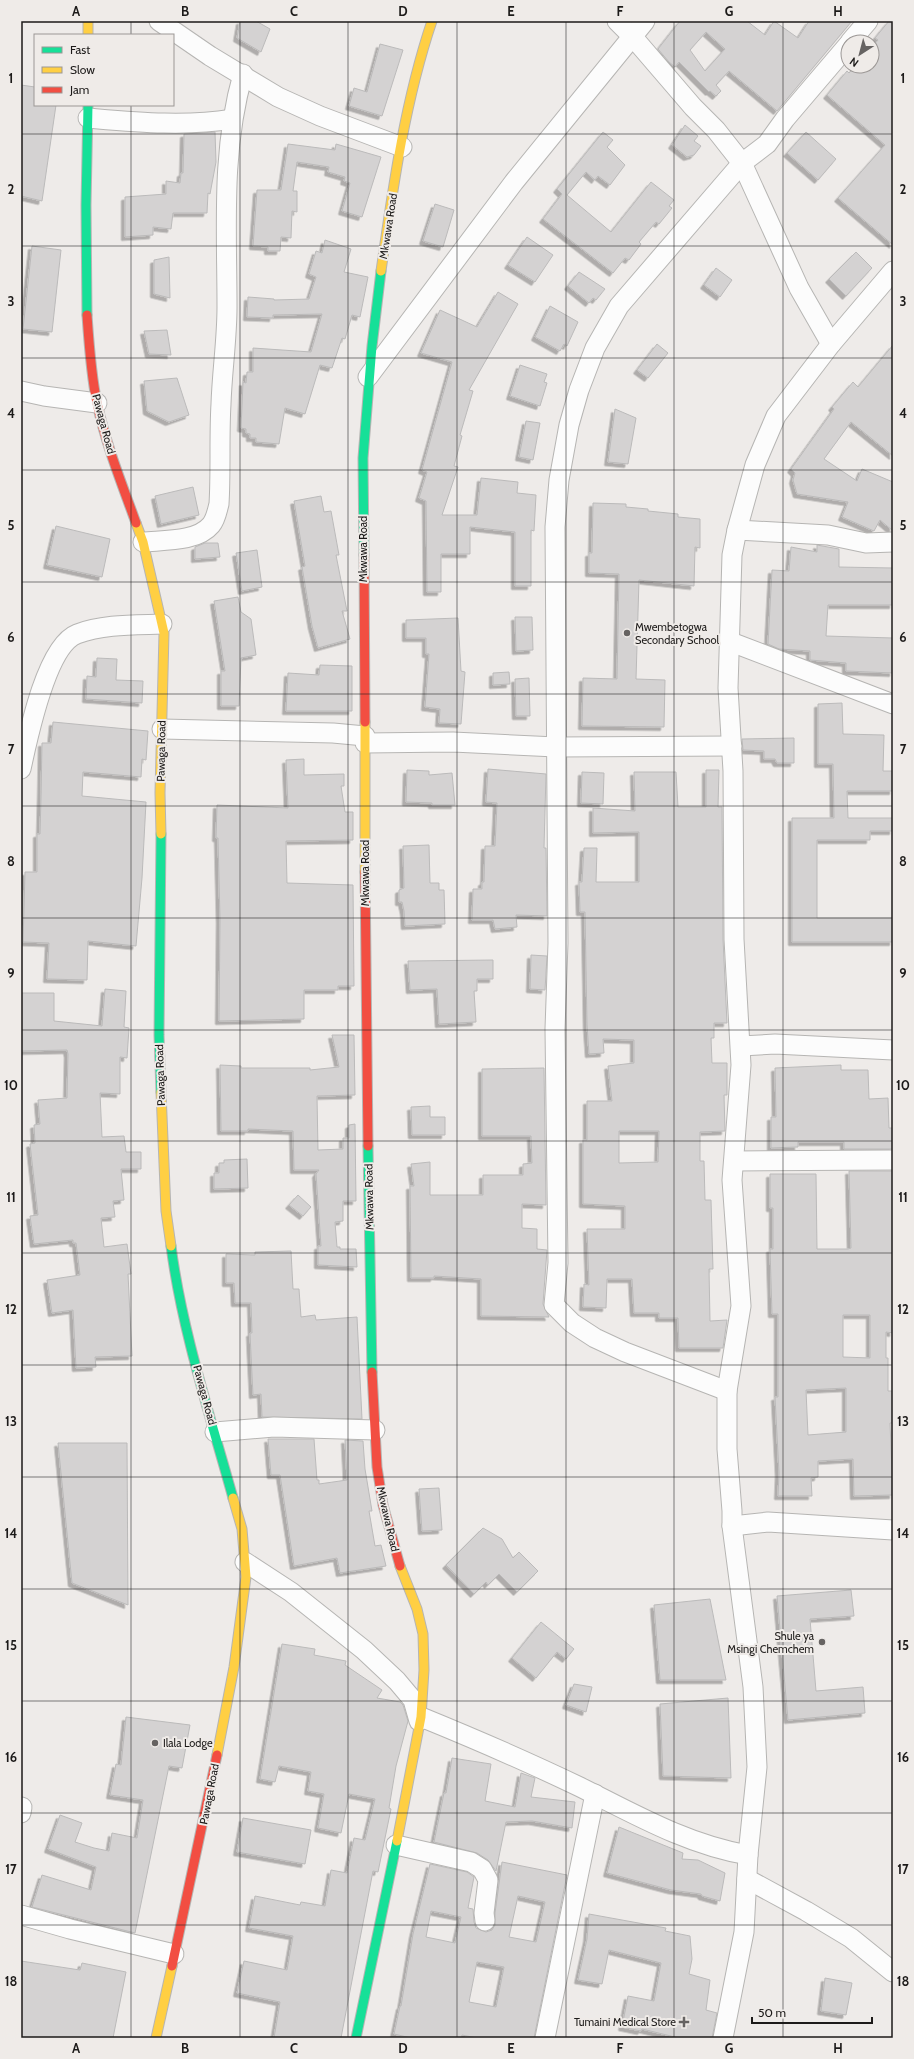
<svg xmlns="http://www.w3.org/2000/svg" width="914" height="2059" viewBox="0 0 914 2059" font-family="Cabin,sans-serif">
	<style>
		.building { fill: #d4d2d2; stroke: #bbbaba; fill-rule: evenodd; filter: url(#shadow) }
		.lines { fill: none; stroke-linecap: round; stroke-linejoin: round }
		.street-casing { stroke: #b6b5b3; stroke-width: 21 }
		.fast-casing { stroke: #b6b5b3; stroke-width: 11 }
		.slow-casing { stroke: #b6b5b3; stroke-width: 11 }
		.jam-casing { stroke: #b6b5b3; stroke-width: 11 }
		.street { stroke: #fcfcfc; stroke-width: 19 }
		.fast { stroke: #16e098; stroke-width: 9 }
		.slow { stroke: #ffcf43; stroke-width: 9 }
		.jam { stroke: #f24e42; stroke-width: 9 }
		.grid { fill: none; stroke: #1c1a19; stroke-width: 1; stroke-opacity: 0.55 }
		.poi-dot { fill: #666362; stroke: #efebe8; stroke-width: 1.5 }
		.labels { text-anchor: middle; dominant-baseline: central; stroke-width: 4; stroke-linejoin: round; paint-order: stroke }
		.street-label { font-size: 11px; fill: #1c1a19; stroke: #efebe8 }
		.poi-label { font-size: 11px; fill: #1c1a19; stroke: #efebe8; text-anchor: start }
		.neatline { fill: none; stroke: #1c1a19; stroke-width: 1.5 }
		.grid-label { font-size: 13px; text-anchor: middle; font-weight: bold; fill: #1c1a19 }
	</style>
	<defs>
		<filter id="shadow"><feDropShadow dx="-3.5" dy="3.5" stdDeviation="0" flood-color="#0004"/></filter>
	</defs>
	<rect width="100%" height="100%" fill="#eeebe9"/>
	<!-- building -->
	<g class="building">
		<path d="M240,21H256L270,29L261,52L237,38Z"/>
		<path d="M680,21H747L765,35L774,21L798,38L809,21H852L777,111L729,71L716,85L721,91L716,96L710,91L709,92L679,62L675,67L669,62L658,49ZM706,32L725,49L705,71L690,50Z"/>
		<path d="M889,21H893V245L838,198L885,145L827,95L847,71L849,73L856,66H872V47L878,40L875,38Z"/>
		<path d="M380,44L403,50L382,116L349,106L354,88L367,92Z"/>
		<path d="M21,85L35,87V105H56L42,201L21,196Z"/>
		<path d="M685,125L698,136L694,141L701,146L694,155L687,157L672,145Z"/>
		<path d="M215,132L216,162L210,194L208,193L207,213H173L171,229L153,227V235L125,237V197L166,194V181L180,183L181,173H183L184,134Z"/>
		<path d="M603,132L613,140L607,147L625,165L610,185L598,176L595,180L586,172L567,195L611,232L651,182L674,200L669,206L672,208L659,224L656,222L639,242L641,244L629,260L625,258L613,273L543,219L562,194L557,189Z"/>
		<path d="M806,132L836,159L818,180L787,153Z"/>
		<path d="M288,144L335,150L336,144L381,157L362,217L342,211L350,183L344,181L345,177L328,172L329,167L297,162L293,191H297V212L292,211L291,238L281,237L280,251H268V247L253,246L257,190H281Z"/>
		<path d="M435,204L454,210L443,247L423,241Z"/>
		<path d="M527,237L553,255L535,282L508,265Z"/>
		<path d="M325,240L351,249L344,272L368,277L360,317L352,315L345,339L342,338L332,368L320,365L305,414L285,408L279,444L256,442V438H250V434L246,433V429L241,428L243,382L246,383L247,372H253V348L311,352L322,314L273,315V318L247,317L248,297L274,299V300L309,299L316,277L309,274L316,251L322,253Z"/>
		<path d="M32,246L61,250L52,332L23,329Z"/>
		<path d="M856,252L872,268L846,296L829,279Z"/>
		<path d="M169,257L170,298L154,294V260Z"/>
		<path d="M716,268L732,280L720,297L704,285Z"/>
		<path d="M579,272L605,289L596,300L593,298L589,303L568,286Z"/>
		<path d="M498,292L518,304L469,390L473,391L460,435L462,436L454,466L458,467L442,515H477L481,478L518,482L517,493L536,495L534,531L531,530V586H515V532L470,527V554H441V592H427L426,501L419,498L427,472L422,470L452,362L421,353L440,310L477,327Z"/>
		<path d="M550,306L578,322L567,346L564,344L560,351L535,337Z"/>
		<path d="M167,330L171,355L149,354L144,331Z"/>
		<path d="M657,344L668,353L648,378L637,370Z"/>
		<path d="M893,345V456L851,422L824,459L857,481L862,469L893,482V531L880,520L874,531L842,517L848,502L797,494L793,480L795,473L791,469L834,409L832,407L853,382L858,387Z"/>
		<path d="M520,365L547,374L544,382L547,383L540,406L510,396Z"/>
		<path d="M177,378L189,415L169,422L147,411L144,381Z"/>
		<path d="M615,409L636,418L628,464L608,462Z"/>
		<path d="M526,421L540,423L533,460L519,457Z"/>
		<path d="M193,487L199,515L161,524L155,496Z"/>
		<path d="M321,496L324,512L331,511L339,555H336L347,611H342L350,639L318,648L312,626L302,567L305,566L294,501Z"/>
		<path d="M593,503L626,504V507L648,509V511L678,514V517L700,519V548L695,547L694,586L639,580L636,679L665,680L664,727L582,726L583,678L617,679L619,574L589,573V553H592Z"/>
		<path d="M56,526L110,539L102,577L47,565Z"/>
		<path d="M205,543H218L220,557L195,559V547Z"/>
		<path d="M817,545L839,549V567L893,568V605H828L826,636L893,638V673L846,671V663L810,660V651L779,649L768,644L772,570L789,571L791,547L817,552Z"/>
		<path d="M257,550L262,587L242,591L236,553Z"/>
		<path d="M238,597L241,612L251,619L256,655L241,658L239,706H221V671H225L214,601Z"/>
		<path d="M515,617H532L533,650L516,651Z"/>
		<path d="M458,618L461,671L465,672L461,724L439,723L440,709L425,707L429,654H426V638H406V620Z"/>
		<path d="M97,658L117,659L116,680L143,681L142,703L86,699L87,676L96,677Z"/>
		<path d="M320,665L352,666V711H286L288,673L319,675Z"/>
		<path d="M509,672L510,684L493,685V673Z"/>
		<path d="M529,678L530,716H516L515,679Z"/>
		<path d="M842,703L843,734L884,735L883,771H893V791H847L848,818H893V831H870V840H817V918H893V942H792V818H834L833,764H818V704Z"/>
		<path d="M53,722L148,731L146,760L142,759L141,777L83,772L82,796L146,802L142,878L136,946L88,941L87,980L47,979L49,943L23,942L25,872H37V834H40L41,797L42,743H51Z"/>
		<path d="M794,738V763H777L775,759H764V751L743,750L742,739Z"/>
		<path d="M304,759V775L344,774V786H341L345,812H353V840L286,841L287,883L353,885L354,986H338V990H304V1019L219,1021L220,920L218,838H216L217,805L288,808L286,760Z"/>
		<path d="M488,769L546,774L544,848H546L547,916L516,915L517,927L495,929L493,920H472L473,889H482V882H484L485,846H495L497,803L486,802Z"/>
		<path d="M407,770L429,771V775L452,773L455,805H432V803L406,802Z"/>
		<path d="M706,770H719L718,807H722L723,939L727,1023H714V1038H711L712,1063H727V1095H724L725,1131L700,1132V1161H704L705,1200H711L713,1269H709L710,1321L727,1320L723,1348H679L678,1318H659V1313H634L632,1279H607L606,1308L583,1307L584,1284L589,1285L587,1229H625V1206L583,1204V1140H587V1101H612L608,1066L634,1063V1040L603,1039L604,1053L589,1054L587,1025L585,912H580L579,882H582L584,848H597L596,882H639V832L593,833V808L635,811L634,772H676L678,807H706ZM619,1131H659L658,1162L619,1163Z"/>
		<path d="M582,772L604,773L603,804L581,803Z"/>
		<path d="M429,845L430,883H439V890H444L445,924L405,926L404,911L402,902H399V890L404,888L403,846Z"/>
		<path d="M531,955L547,956L545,990L530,989Z"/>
		<path d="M493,960V979H477V991H474L476,1022L439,1024L437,989L410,990L408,961Z"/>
		<path d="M105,989L126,991L124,1027L129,1028L127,1058L120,1057V1094L100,1093L102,1137L124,1136L126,1152H141V1169H121L124,1200L113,1201L115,1217L101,1218L104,1247L127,1244L131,1274H128L132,1356L95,1357L96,1367L76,1368L73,1310L52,1313L47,1280L80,1275L76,1243H73V1240L34,1244L30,1216L38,1215L30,1144L35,1143L34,1125L40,1124L38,1100L67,1098L68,1054L67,1050L21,1051V993H54V1021L102,1026Z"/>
		<path d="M332,1035H354L355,1095L317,1096L318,1150L343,1149V1138H349V1125L355,1124L356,1201H343V1221L335,1222L337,1247H340V1249H356L357,1267L318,1265V1246H321L316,1174L319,1170H294L293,1131L248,1129V1131H221L220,1065L241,1066V1068H310V1070L339,1067Z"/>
		<path d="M841,1065V1070H868L869,1099L888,1098L889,1128H893V1149H844V1142H798V1147L771,1148V1117H776L775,1068Z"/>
		<path d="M544,1068L546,1205L522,1204V1228L537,1229V1249L547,1250L543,1304L549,1317L481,1316V1279L434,1276V1278H411L410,1186H414L411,1164L430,1162V1195H483V1175H523V1164L532,1163L531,1136H482V1069Z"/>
		<path d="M430,1106V1117H445V1135H412L411,1107Z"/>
		<path d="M247,1159L248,1188L214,1189V1173H219V1163H224V1160Z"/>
		<path d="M849,1171H893V1333L886,1332V1358H888V1391H893V1423H890L893,1495L854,1496L853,1459L818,1461V1477L811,1478L812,1496H778L779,1473L775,1397H778V1314H772L770,1249H773V1208H770V1174H816L817,1249H848L851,1248ZM843,1315H870V1358L843,1357ZM846,1388V1432L808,1435L806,1390Z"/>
		<path d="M298,1195L311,1207L303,1216L289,1205Z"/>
		<path d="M291,1251L293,1289H299L301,1317L315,1315L316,1320L357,1317L362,1419L262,1417L261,1394L253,1395L251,1355L250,1333H252L251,1303H235L234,1283H226V1254L255,1255V1252Z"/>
		<path d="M268,1439H314L317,1480H319V1484L347,1480L345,1440L363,1441L365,1469L372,1511H369L375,1546L381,1545L386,1566L340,1573L337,1558L294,1566L280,1475H271Z"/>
		<path d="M58,1443H127L128,1605L72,1583Z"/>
		<path d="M439,1488L442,1530L422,1531L419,1489Z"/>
		<path d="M483,1528L502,1539L513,1558L519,1552L538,1571L517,1592L499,1574L488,1585L486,1582L474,1594L446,1565Z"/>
		<path d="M851,1590L854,1616L810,1619L816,1691L863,1687L865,1713L788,1720L777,1596Z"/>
		<path d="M710,1599L726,1680H660L654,1605Z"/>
		<path d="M541,1622L574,1649L566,1659L557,1652L536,1678L512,1658Z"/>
		<path d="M282,1644L315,1649L314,1655L346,1661L345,1665L382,1690L377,1698L400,1702L403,1705L408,1721L396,1766L389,1808L391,1809L378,1872L373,1871L341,2038H274L280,2002L237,1993L244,1961L287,1970L293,1936L249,1928L255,1896L300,1905L301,1902L325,1906L331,1870L347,1873L354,1838L365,1840L375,1799L349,1794L341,1833L318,1828L324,1794L308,1791L311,1772L279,1766L275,1782L260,1779Z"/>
		<path d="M574,1684L592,1687L586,1712L566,1705Z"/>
		<path d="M728,1698L731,1778L663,1776L660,1704Z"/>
		<path d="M126,1717L190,1725L182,1768L169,1766L135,1933L32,1907L42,1875L91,1890L96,1867L48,1849L60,1815L82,1823L75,1842L94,1848L109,1851L112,1833L137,1838L143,1800L110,1795L116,1764L121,1765Z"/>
		<path d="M452,1758L491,1764L485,1801L515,1807L521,1773L535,1778L531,1797L575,1802L572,1828L532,1821L506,1822L496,1871L488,1860L477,1853L434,1842L444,1793H446Z"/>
		<path d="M243,1818L311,1830L305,1864L237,1852Z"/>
		<path d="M619,1827L683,1853L682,1859L698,1860L725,1873L720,1901L702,1896L701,1894L671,1890L607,1873Z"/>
		<path d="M502,1862L567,1875L534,2038H477L462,2035L461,2038H411L394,2034L400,2006H401L413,1934L430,1864L467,1872L474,1877L468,1908L473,1909L474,1922L476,1928L486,1932L492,1930L495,1925V1913ZM518,1896L545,1902L536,1942L509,1937ZM431,1911L461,1917L455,1943L426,1937ZM477,1962L504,1967L496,2007L469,2002Z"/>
		<path d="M589,1914L666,1928L665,1931L690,1936L692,1959L689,1974L710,1980L706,2010L717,2013L712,2038H679L642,2029L641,2031L622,2027L628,1996L654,2001L661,1963L609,1950L602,1984L578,1980L587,1939Z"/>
		<path d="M21,1961L80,1970L82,1963L126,1972L113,2038H21Z"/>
		<path d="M825,1978L852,1983L846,2015L821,2011Z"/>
	</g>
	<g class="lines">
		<defs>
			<g id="street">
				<path d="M159,21L210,56L278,97L320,116L402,147"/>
				<path d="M617,21L632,36L693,107L716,130L742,163L799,288L831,344"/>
				<path d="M850,42L868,21"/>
				<path d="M88,118C135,122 185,127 232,119"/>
				<path d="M368,377L514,182L645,21"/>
				<path d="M21,391L44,396L97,403"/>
				<path d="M737,530L828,535L866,543L893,542"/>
				<path d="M143,542C164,540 197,542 211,525C216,519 217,511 219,504C221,471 219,437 221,404C222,372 227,340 227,307C227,228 221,151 243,74"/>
				<path d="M731,642L893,704"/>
				<path d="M162,729L333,733L365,736"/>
				<path d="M365,743L453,742L556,747L732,746"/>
				<path d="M21,769C28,737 46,646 77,634C103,624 135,625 162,624"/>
				<path d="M741,1046L775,1044L893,1050"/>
				<path d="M734,1161L893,1160"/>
				<path d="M727,1391L625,1352L595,1338L572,1323L554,1305L558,1263L555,1029L558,943L555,527L559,480L569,425L579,390L595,348L619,306L742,163L767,144L785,119L848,45"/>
				<path d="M215,1432L274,1427L375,1430"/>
				<path d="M732,1526L768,1522L893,1530"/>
				<path d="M245,1562L291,1592L364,1650L397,1681L413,1700L419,1721"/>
				<path d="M421,1717C475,1739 528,1762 580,1787C634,1814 688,1845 748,1855"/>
				<path d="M21,1813L22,1807"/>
				<path d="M396,1845L471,1862L482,1869L488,1880L484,1913L485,1921"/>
				<path d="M747,1879L806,1911L851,1938L893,1972"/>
				<path d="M21,1915L70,1929L174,1954"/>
				<path d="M545,2038L595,1794"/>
				<path d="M723,2038L744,1932L748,1855L757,1767L753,1687L732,1526V1511L727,1449V1391L741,1306L732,1180L741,1065L734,939L733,771L728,688L732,555L737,530L755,465L776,416L831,344L893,271"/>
			</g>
			<g id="fast">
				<path d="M87,315L86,205L88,105"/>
				<path d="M364,555L363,458L372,346L381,271"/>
				<path d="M161,834L159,1035L161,1092"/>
				<path d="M368,1146L372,1372"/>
				<path d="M171,1246C182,1331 210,1415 233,1498"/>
				<path d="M356,2038L397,1841"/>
			</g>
			<g id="slow">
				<path d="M88,21V35"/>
				<path d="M381,271C393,187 405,101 432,21"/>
				<path d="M136,523L143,542L164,633L160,793L161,834"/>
				<path d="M365,722V872"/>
				<path d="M161,1092L166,1211L171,1246"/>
				<path d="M217,1755L234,1667L246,1577L242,1529L233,1498"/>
				<path d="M397,1841L421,1717L424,1670L423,1634L417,1609L400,1566"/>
				<path d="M156,2038L172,1966"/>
			</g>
			<g id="jam">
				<path d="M87,315C89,344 91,375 97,403C106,445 122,484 136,523"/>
				<path d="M364,555L365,722"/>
				<path d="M365,872L368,1146"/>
				<path d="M372,1372L377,1467L383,1505L400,1566"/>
				<path d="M172,1966L217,1755"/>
			</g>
		</defs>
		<!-- street casing -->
		<use href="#street" class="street-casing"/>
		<!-- fast casing -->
		<use href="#fast" class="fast-casing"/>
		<!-- slow casing -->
		<use href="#slow" class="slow-casing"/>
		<!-- jam casing -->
		<use href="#jam" class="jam-casing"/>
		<!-- street -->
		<use href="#street" class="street"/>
		<!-- fast -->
		<use href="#fast" class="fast"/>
		<!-- slow -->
		<use href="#slow" class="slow"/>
		<!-- jam -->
		<use href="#jam" class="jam"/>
	</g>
	<!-- grid -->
	<path class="grid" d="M131,21V35M240,21V2038M348,21V2038M457,21V2038M566,21V2038M674,21V2038M783,21V2038M131,105V2038M21,134H893M21,246H893M21,358H893M21,470H893M21,582H893M21,694H893M21,806H893M21,918H893M21,1030H893M21,1141H893M21,1253H893M21,1365H893M21,1477H893M21,1589H893M21,1701H893M21,1813H893M21,1925H893"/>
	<!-- markers -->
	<g class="poi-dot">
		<circle cx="627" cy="633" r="4"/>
		<circle cx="822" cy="1642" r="4"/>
		<circle cx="155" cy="1743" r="4"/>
		<path d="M682 2016h4v4h4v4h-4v4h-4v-4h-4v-4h4z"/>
	</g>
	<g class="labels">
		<!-- street labels -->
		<g class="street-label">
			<text transform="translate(388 226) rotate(-81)">Mkwawa Road</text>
			<text transform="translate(104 424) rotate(75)">Pawaga Road</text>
			<text transform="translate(363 549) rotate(-90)">Mkwawa Road</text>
			<text transform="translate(161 751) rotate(-89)">Pawaga Road</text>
			<text transform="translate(365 873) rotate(-90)">Mkwawa Road</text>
			<text transform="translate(160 1075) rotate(-92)">Pawaga Road</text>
			<text transform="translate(369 1197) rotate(-91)">Mkwawa Road</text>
			<text transform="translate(205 1395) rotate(75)">Pawaga Road</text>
			<text transform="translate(388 1519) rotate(77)">Mkwawa Road</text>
			<text transform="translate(209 1794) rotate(-79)">Pawaga Road</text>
		</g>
		<!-- poi labels -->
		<g class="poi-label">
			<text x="635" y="627">Mwembetogwa<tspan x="635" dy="13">Secondary School</tspan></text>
			<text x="814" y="1636" text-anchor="end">Shule ya<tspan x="814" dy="13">Msingi Chemchem</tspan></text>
			<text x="163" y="1743">Ilala Lodge</text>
			<text x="676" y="2022" text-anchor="end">Tumaini Medical Store</text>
		</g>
	</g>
	<!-- border -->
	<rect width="914" height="2059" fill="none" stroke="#efebe8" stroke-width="44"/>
	<!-- legend -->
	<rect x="34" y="34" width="140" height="72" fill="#efebe8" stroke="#9b9795"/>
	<rect x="42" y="47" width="20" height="6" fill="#16e098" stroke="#9b9795"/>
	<text x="70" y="54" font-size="12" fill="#1c1a19">Fast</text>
	<rect x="42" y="67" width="20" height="6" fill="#ffcf43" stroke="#9b9795"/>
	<text x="70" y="74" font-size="12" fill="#1c1a19">Slow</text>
	<rect x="42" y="87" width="20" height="6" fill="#f24e42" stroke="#9b9795"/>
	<text x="70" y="94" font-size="12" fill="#1c1a19">Jam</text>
	<!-- north arrow -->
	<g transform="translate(860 54) rotate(216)"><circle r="19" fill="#efebe8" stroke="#9b9795"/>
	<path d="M0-3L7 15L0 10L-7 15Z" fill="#666362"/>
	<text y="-6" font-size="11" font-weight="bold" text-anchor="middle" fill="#1c1a19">N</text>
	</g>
	<!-- scale -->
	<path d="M752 2017v6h120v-6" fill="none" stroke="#1c1a19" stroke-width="2"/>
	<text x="758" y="2017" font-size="12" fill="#1c1a19" stroke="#efebe8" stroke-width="3" paint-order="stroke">50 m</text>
	<rect x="22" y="22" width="870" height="2015" class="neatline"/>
	<g class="grid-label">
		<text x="76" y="16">A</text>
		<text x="185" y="16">B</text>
		<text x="294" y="16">C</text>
		<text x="403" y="16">D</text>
		<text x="511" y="16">E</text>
		<text x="620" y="16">F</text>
		<text x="729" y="16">G</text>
		<text x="838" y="16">H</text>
		<text x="11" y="83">1</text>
		<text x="903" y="83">1</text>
		<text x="11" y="194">2</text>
		<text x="903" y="194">2</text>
		<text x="11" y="306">3</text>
		<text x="903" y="306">3</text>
		<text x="11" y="418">4</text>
		<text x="903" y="418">4</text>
		<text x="11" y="530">5</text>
		<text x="903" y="530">5</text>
		<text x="11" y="642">6</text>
		<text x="903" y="642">6</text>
		<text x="11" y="754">7</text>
		<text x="903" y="754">7</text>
		<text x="11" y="866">8</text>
		<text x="903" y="866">8</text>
		<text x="11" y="978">9</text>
		<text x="903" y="978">9</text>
		<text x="11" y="1090">10</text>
		<text x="903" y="1090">10</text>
		<text x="11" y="1202">11</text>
		<text x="903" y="1202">11</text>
		<text x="11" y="1314">12</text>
		<text x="903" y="1314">12</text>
		<text x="11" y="1426">13</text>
		<text x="903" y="1426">13</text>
		<text x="11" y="1538">14</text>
		<text x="903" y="1538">14</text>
		<text x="11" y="1650">15</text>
		<text x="903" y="1650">15</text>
		<text x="11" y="1762">16</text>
		<text x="903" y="1762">16</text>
		<text x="11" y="1874">17</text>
		<text x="903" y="1874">17</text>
		<text x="11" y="1986">18</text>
		<text x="903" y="1986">18</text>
		<text x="76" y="2053">A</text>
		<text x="185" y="2053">B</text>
		<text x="294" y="2053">C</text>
		<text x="403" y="2053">D</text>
		<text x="511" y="2053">E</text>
		<text x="620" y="2053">F</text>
		<text x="729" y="2053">G</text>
		<text x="838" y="2053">H</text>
	</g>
</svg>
